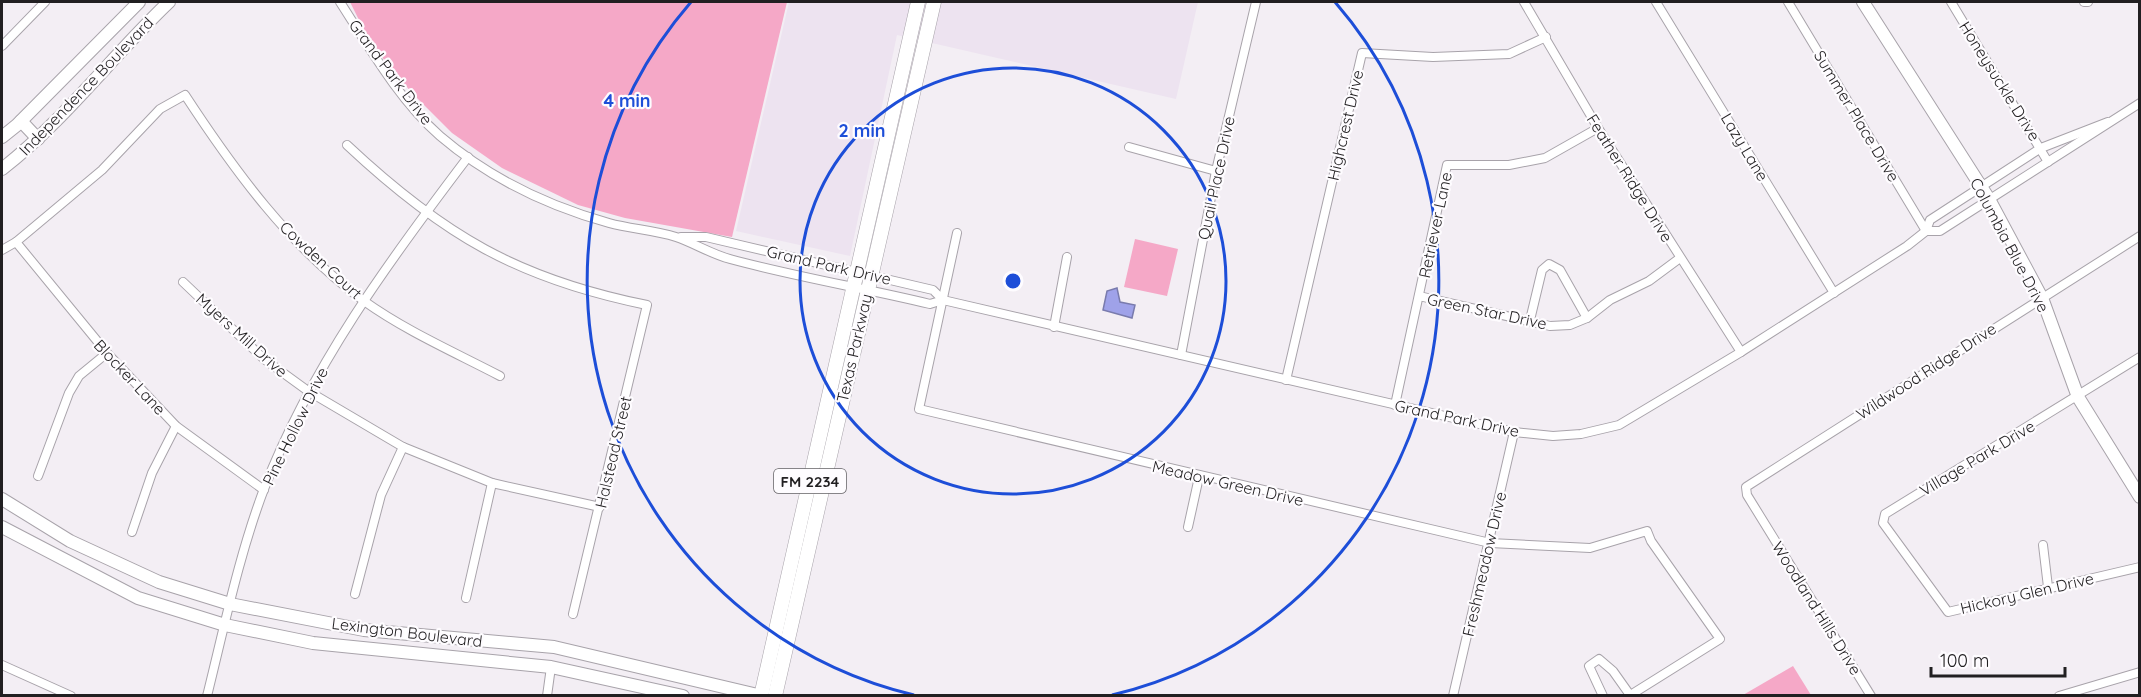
<svg xmlns="http://www.w3.org/2000/svg" width="2141" height="697" viewBox="0 0 2141 697" font-family="Quicksand,sans-serif">
	<style>
		.built { fill: #ede3f0 }
		.green { fill: #f5a8c7 }
		.water { fill: #9fa2e9; stroke: #797bad; stroke-width: 1.5 }
		.lines { fill: none; stroke-linecap: round; stroke-linejoin: round }
		.street-casing { stroke: #a8a3aa; stroke-width: 10 }
		.secondary-casing { stroke: #a8a3aa; stroke-width: 14 }
		.primary-casing { stroke: #a8a3aa; stroke-width: 15 }
		.street { stroke: #fff; stroke-width: 8 }
		.secondary { stroke: #fff; stroke-width: 12 }
		.primary { stroke: #fff; stroke-width: 14 }
		.ring { fill: none; stroke: #1d4ed8; stroke-width: 3 }
		.labels { text-anchor: middle; dominant-baseline: central; stroke-width: 4.5; stroke-linejoin: round; paint-order: stroke }
		.shield { fill: #fefcff; stroke: #636164; stroke-width: 1.5 }
		.shield-label { font-size: 15px; font-weight: bold; fill: #211f21 }
		.street-label { font-size: 16px; fill: #211f21; stroke: #fefcff }
		.centre { fill: #1d4ed8; stroke: #fefcff; stroke-width: 3 }
		.ring-label { font-size: 18px; text-anchor: middle; font-weight: bold; fill: #1d4ed8; stroke: #fefcff; stroke-width: 4.5; stroke-linejoin: round; paint-order: stroke }
	</style>
	<rect width="100%" height="100%" fill="#f3eef4"/>
	<!-- built -->
	<path class="built" d="M789,2H1198L1176,99L897,35L850,256L736,231Z"/>
	<!-- green -->
	<g class="green">
		<path d="M350,2H787L732,237L625,218L578,205L502,168L452,133L412,93L371,44Z"/>
		<path d="M1135,239L1178,249L1167,296L1124,287Z"/>
		<path d="M1793,666L1811,695H1743Z"/>
	</g>
	<!-- water -->
	<path class="water" d="M1117,288L1120,302L1135,305L1132,318L1103,310L1107,291Z"/>
	<g class="lines">
		<defs>
			<g id="street">
				<path d="M340,2C369,47 399,100 440,136C488,177 548,206 609,223C631,229 654,230 676,237C694,243 711,254 730,259C796,277 864,288 930,304L943,300L1514,432L1553,436L1581,434L1619,425L1741,352L1907,246L1926,231L1930,220L2041,148L2108,122"/>
				<path d="M1524,2L1598,128L1741,352"/>
				<path d="M1656,2L1834,293"/>
				<path d="M1788,2L1926,231"/>
				<path d="M1951,2L2048,162"/>
				<path d="M2084,2H2088"/>
				<path d="M2,46L45,2"/>
				<path d="M347,145C443,235 518,279 647,305L573,614"/>
				<path d="M1129,147L1216,171"/>
				<path d="M1926,231H1940L2140,103"/>
				<path d="M957,233L919,409L1490,543L1590,548L1647,531L1651,541L1720,639L1629,696"/>
				<path d="M681,237H706L933,290L943,300"/>
				<path d="M16,242L107,353L176,426L264,490"/>
				<path d="M2,250L16,242L102,170L160,109L185,95C234,170 290,247 364,301C406,331 454,352 500,376"/>
				<path d="M183,282L264,359L308,391L403,447L492,483L600,507"/>
				<path d="M1419,296L1550,326L1570,325L1587,318L1610,300L1649,281L1680,258"/>
				<path d="M1530,320L1542,270L1549,264L1560,270L1587,318"/>
				<path d="M1054,327L1067,257"/>
				<path d="M1181,355L1216,171L1256,2"/>
				<path d="M2140,357L1885,514L1883,523L1948,612L2140,567"/>
				<path d="M1286,380L1362,53L1433,57L1509,54L1546,37"/>
				<path d="M1395,405L1447,165H1509L1545,158L1598,128"/>
				<path d="M38,476L69,393L79,376L107,353"/>
				<path d="M1188,527L1199,477"/>
				<path d="M132,532L152,473L176,426"/>
				<path d="M2043,545L2048,587"/>
				<path d="M355,594L381,495L403,447"/>
				<path d="M466,598L492,483"/>
				<path d="M2,665L71,696"/>
				<path d="M207,696C224,628 239,555 264,489C311,367 389,261 468,157"/>
				<path d="M547,696L551,667"/>
				<path d="M1453,696L1514,432"/>
				<path d="M1603,696L1589,666L1599,659L1613,671L1630,695"/>
				<path d="M1871,696L1747,495L1746,487L2140,236"/>
				<path d="M2059,696L2140,672"/>
			</g>
			<g id="secondary">
				<path d="M1863,2L1989,199L2042,298L2078,397L2140,497"/>
				<path d="M21,121L38,139"/>
				<path d="M2,137L17,125L139,2"/>
				<path d="M2,169C64,121 112,56 169,2"/>
				<path d="M2,499L70,541L159,582L230,604L364,630L554,647L762,696"/>
				<path d="M2,527L138,598L225,625L313,643L551,667L683,696"/>
			</g>
			<g id="primary">
				<path d="M761,696L918,2"/>
				<path d="M775,696L934,2"/>
			</g>
		</defs>
		<!-- street casing -->
		<use href="#street" class="street-casing"/>
		<!-- secondary casing -->
		<use href="#secondary" class="secondary-casing"/>
		<!-- primary casing -->
		<use href="#primary" class="primary-casing"/>
		<!-- street -->
		<use href="#street" class="street"/>
		<!-- secondary -->
		<use href="#secondary" class="secondary"/>
		<!-- primary -->
		<use href="#primary" class="primary"/>
	</g>
	<!-- distance rings -->
	<g class="ring">
		<circle cx="1013" cy="281" r="213"/>
		<path d="M914 695A426 426 0 0 1 691 2M1335 2A426 426 0 0 1 1112 695"/>
	</g>
	<g class="labels">
		<!-- shield labels -->
		<rect class="shield" x="774" y="469" width="72" height="24" rx="4.5"/>
		<g class="shield-label">
			<text x="810" y="481">FM 2234</text>
		</g>
		<!-- street labels -->
		<g class="street-label">
			<text transform="translate(391 72) rotate(53)">Grand Park Drive</text>
			<text transform="translate(2000 81) rotate(58)">Honeysuckle Drive</text>
			<text transform="translate(86 86) rotate(-46)">Independence Boulevard</text>
			<text transform="translate(1857 116) rotate(59)">Summer Place Drive</text>
			<text transform="translate(1345 125) rotate(-77)">Highcrest Drive</text>
			<text transform="translate(1745 147) rotate(59)">Lazy Lane</text>
			<text transform="translate(1216 178) rotate(-78)">Quail Place Drive</text>
			<text transform="translate(1630 178) rotate(58)">Feather Ridge Drive</text>
			<text transform="translate(1435 225) rotate(-78)">Retriever Lane</text>
			<text transform="translate(2010 245) rotate(62)">Columbia Blue Drive</text>
			<text transform="translate(321 260) rotate(43)">Cowden Court</text>
			<text transform="translate(829 265) rotate(13)">Grand Park Drive</text>
			<text transform="translate(1487 311) rotate(12)">Green Star Drive</text>
			<text transform="translate(242 335) rotate(42)">Myers Mill Drive</text>
			<text transform="translate(854 348) rotate(-77)">Texas Parkway</text>
			<text transform="translate(1926 371) rotate(-33)">Wildwood Ridge Drive</text>
			<text transform="translate(130 377) rotate(47)">Blocker Lane</text>
			<text transform="translate(1457 418) rotate(12)">Grand Park Drive</text>
			<text transform="translate(295 426) rotate(-64)">Pine Hollow Drive</text>
			<text transform="translate(613 452) rotate(-77)">Halstead Street</text>
			<text transform="translate(1977 458) rotate(-31)">Village Park Drive</text>
			<text transform="translate(1228 483) rotate(13)">Meadow Green Drive</text>
			<text transform="translate(1484 564) rotate(-77)">Freshmeadow Drive</text>
			<text transform="translate(2027 593) rotate(-13)">Hickory Glen Drive</text>
			<text transform="translate(1817 608) rotate(58)">Woodland Hills Drive</text>
			<text transform="translate(407 632) rotate(7)">Lexington Boulevard</text>
		</g>
	</g>
	<circle cx="1013" cy="281" r="9" class="centre"/>
	<g class="ring-label">
		<text x="627" y="107">4 min</text>
		<text x="862" y="137">2 min</text>
	</g>
	<!-- border -->
	<rect width="2141" height="697" fill="none" stroke="#211f21" stroke-width="6"/>
	<!-- scale -->
	<path d="M1931 667v9h134v-9" fill="none" stroke="#211f21" stroke-width="3"/>
	<text x="1940" y="667" font-size="18" fill="#211f21" stroke="#fefcff" stroke-width="4.5" paint-order="stroke">100 m</text>
</svg>
